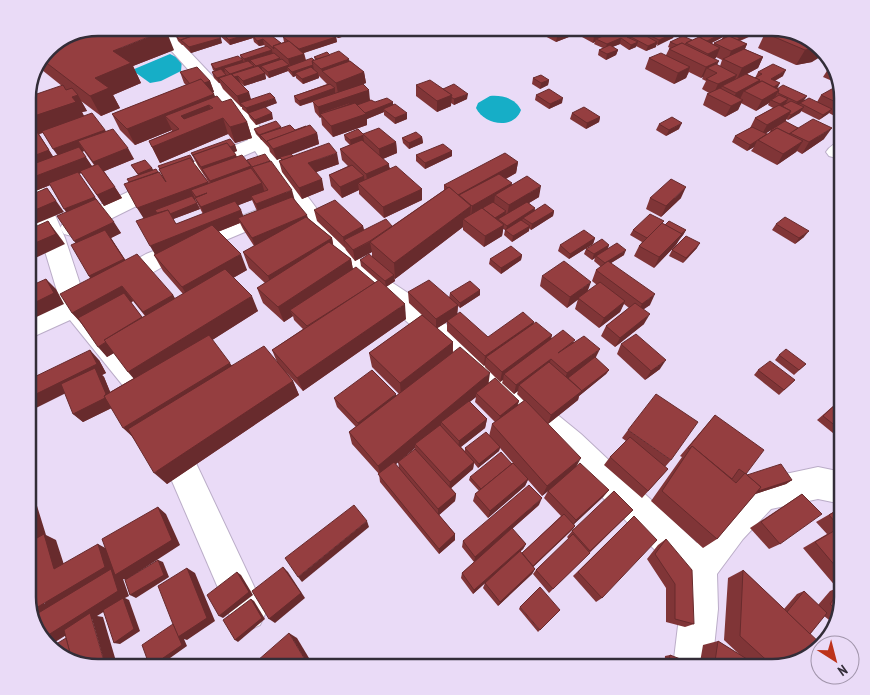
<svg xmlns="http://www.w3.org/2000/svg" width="870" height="695" viewBox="0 0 870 695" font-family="'PT Sans Narrow',sans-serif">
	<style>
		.water { fill: #16aec7 }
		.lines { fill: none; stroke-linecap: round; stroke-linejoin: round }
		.street-casing { stroke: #bbadc8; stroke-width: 2 }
		.street { fill: #fff; fill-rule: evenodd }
		.wall { fill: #803537; fill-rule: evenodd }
		.shaded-wall { fill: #682b2d }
		.building { fill: #953e40; stroke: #682b2d; fill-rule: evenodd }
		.rim { fill: none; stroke: #332d38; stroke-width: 2.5 }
	</style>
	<rect width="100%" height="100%" fill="#eadbf7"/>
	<!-- water -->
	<g class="water">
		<path d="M170,54L182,60L181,71L161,81L150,83L132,70Z"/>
		<path d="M490,96C502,95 515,98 521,110C514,130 484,125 476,108L478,103Z"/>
	</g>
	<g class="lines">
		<defs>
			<g id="street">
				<path d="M151,28H167L258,124L287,169L329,225L367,266L408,293L581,434L697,543L719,515L750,484L762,479L818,467L842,472V504L818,499L771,509L743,539L717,574L718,609L712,667H673L680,609L681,576L559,454L390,307L349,278L313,237L255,151L195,177L80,234L72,236L64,234L60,228L64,222L181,167L248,140L243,131Z"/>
				<path d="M761,28H772L784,32L778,35L763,31Z"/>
				<path d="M842,141V157L836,158L829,156L826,152C830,146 835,143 842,141Z"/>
				<path d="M28,171L36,173L39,178L65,238L82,290L146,254L267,206L275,203L283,206L286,211L283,216L164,266L91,308L157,385L162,394L157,403L147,407L137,403L70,320L28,339V316L60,301L41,238L28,204Z"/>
				<path d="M168,423L179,427L260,599L266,612L260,625L247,631L234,625L153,437L157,427Z"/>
			</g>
		</defs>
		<!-- street casing -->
		<use href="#street" class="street-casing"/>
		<!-- street -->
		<use href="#street" class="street"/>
	</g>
	<!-- wall -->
	<g class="wall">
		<path d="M170,28H195V30L172,32Z"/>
		<path d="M206,28H230L233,30V28L264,29L265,32L281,43L284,42L283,37L285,36H284L279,37L276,35V32L275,33L269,28H313L325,35L331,33L324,28H369L352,33L349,30V35L338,38L336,37L337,42L304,53L306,60H315L314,57L330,55L350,61L364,72L366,83L363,84L370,100L375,102H393V105L407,119L395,124L384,115V112L367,119V125L333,137L322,125L321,117L320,118L315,112L313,102L300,106L295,102L294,96L327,84L319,76V78L303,84L296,78V76L293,77L288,71L269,78L265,74L266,79L244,86L239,82L251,99L277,103L266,107L273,119L256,125L250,118L248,114L242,109V107H241L223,89L220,83H219L214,78L212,72L214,71L213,70L211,64L241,59L240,55L266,47L264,45L259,46L254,42L253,38L230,45L219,35V33L214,34L222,43L191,53L183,45H182L178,41L176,36L209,31Z"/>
		<path d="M544,28H643L635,31L637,32V35L642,34L643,32L654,28H695L678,35L675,34L673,38L656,45V47L646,51L636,46V47L629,50L620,44L612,47L618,50L616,55L606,60L598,55L599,50L603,48L594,44L595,42L593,43L582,37L583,33L580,31L579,33L556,42L543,35Z"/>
		<path d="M698,28H767L766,29L740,41L747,44L745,49L763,57L758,68L747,74L755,78L758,72L783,76L775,81L777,88L804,101L817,102L821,95L842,98V115L838,118L829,113L819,120L801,111L788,120L786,119L785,122L824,139L802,154L797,151L796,152L777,165L751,151L754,147L747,151L732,142L735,136L750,128L755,118L773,108L768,105L769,103L756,111L741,103L738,110L725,117L703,105L707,94L709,93L702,89L706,81L702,79L703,77L701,78L689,72L686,78L674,84L645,69L649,58L666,55L669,49L670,48L668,47L670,42L692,40L703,36L696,33ZM723,37L721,40L714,43V44L711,43ZM716,57L722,60L720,66L717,65L715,59ZM771,130L769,133L767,134H765Z"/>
		<path d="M765,33L818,45L812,62L796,65L758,48Z"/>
		<path d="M51,45L174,50L133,66L141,83L113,95L120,108L101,116L81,101L87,111L82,112L84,116L106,131L134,159L104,171L122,198L104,206L82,173L79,174L96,199L121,233L111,238L125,260L173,295L175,299L183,294L163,271L154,255H155L144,218L129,182L138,175L131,165L152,168L153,170L158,172L163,177L159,169L196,166L209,183L206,178L198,166L191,153L235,145L237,151L234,152L237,157L248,162L295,200L308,218L332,238L333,245L351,259L353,270L375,283L378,281L361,266L360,260L372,257V252L355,261L346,250L345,248L317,221L314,210L363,226L364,230L392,226L444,190V185L518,162L516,173L506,179L512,185L539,197L529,203L535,210L554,211L553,216L531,230L529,228V231L512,242L504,235L505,230L503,229L502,236L484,247L463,230V227L395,279L394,278L395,281L386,287L406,319L303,391L286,372L293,381L299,395L167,484L111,408L83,422L73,414L99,360L106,373L102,375L104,377L110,392L134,378L114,353L107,357L81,323L72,313L90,278L89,276L76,243L66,211L50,185L33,192L28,185V95L29,97L62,86L42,70L40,68ZM43,133L58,155L53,157L39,134ZM84,151L94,165L92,166L82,152ZM195,199L203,214L176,224L173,219L200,209L195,200ZM252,200L257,211L243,216L241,210L238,205ZM240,223L243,229L254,246L243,252L249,268L265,283L257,288L263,303L284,322L293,316L294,320L303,329L272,350L277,362L231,365L212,340L258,311L233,278L247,270L218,232ZM133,301L145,316L142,317L131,303Z"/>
		<path d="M830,66L835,67L839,84L823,77Z"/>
		<path d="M180,72L210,81L214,92H213L215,97L247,122L252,138L235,143L228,134L160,163L149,141L172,131V130L135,145L120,130L112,114L186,85L184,83Z"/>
		<path d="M533,78L549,80L548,85L540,89L532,84Z"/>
		<path d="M416,85L443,89L467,99L454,105L451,103V106L437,112L416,96Z"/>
		<path d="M536,95L562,103L549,109L535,100Z"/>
		<path d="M572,113L600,117L599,122L586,129L570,119Z"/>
		<path d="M659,124L679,129L666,136L656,130Z"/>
		<path d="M281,128L317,133L319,144L291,154L293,156L339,164L316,172L324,190L302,199L282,172L279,161L281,160L280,158L277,160L270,152L269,148L256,134L254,129Z"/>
		<path d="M344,135H363L396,142L397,153L383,159L390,168L422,189V200L384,218L359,194V190L342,198L331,186L329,175L348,166L342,160L340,149L350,145L345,140Z"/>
		<path d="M422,137L423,143L409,149L403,143L402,138Z"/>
		<path d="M452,151V156L425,169L416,161V155Z"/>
		<path d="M650,198H681L661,217L646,209Z"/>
		<path d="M663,224L686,230L683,235L679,240L676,245L654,268L634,256L639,246L642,242L630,235L633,230Z"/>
		<path d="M776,224L804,237L795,244L772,230Z"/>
		<path d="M595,238L593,244L569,259L558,251L560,245Z"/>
		<path d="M609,245L608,248L624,255L611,263L650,305L643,309L644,324L615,347L601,336L606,326L629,308L624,304L620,312L599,328L575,309L578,299L567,308L540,286L542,276L588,291L597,285L592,281L596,270L601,267L594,261L595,258L592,260L584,254L586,249Z"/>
		<path d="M697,248L683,263L669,256L672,250Z"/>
		<path d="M522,255L521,260L501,274L489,264L490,259Z"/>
		<path d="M480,290V295L460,308L458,306L457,315L488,337L534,322L533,324L552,335L551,339L575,342L609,370L606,374L579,396L578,400L548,424L576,466L609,490L603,497L574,524L575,526L573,529L533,567L535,569L532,574L498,606L483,588L485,583L473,594L461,578L462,573L474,562L462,547L463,541L539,505L512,529L526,544L523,549L494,575L522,553L561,516L544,498L548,491L553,487L542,496L528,480L525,486L488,518L473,501L475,494L479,491L469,480L470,477L513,463L500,448L499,451L478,468L474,463L473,469L451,488L456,494L455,501L439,515L455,534V540L439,554L380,482L379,474L352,444L349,432L356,427L337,407L334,398L396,396L399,394L372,367L369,353L422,315L409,303L408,292L449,298L450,293ZM447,322V331L484,366L485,365V367L500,382L503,380L502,383L514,394L518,391L517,394L524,401L517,406L519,401L489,383L453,352V342L437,328ZM476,397L475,402L495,422L492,424L489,436L465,448V451L461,447L485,428L487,419L469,402ZM415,448V449L398,462L399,468L395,464Z"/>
		<path d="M621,344L660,369L645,380L617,354Z"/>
		<path d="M779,355L806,364L794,375L775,360Z"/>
		<path d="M758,370L795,380L779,395L754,375Z"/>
		<path d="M839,401L842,403V436L839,438L817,420Z"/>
		<path d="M715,415L745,474L747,475L792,480L786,484L755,494L717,539L703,548L651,501L682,457L680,456Z"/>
		<path d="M628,430L671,460L665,467L668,469L642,498L604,465L610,457L626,441L622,438Z"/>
		<path d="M802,494L780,544L769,549L750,528Z"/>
		<path d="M842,507V597L833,623L824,616L810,634L803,660L772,668H699L703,645L718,641L740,655L724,640L728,578L743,570L784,609L797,594L804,591L818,605L830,591L837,588L803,548L827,534L816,522Z"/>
		<path d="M633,510L549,593L533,574L536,570L569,539L567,537L572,531Z"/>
		<path d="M634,516L602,598L596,602L573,576Z"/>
		<path d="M666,539L694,624L685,627L666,622V588L647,559L658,545Z"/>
		<path d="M520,607L540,630L538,632L519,609Z"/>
		<path d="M670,655L687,668H664L665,656Z"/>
	</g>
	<!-- shaded-wall -->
	<g class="shaded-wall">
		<path d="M217,28H230L218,29L219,33L213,34L211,29Z"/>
		<path d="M274,28H294L283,31L284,36L279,37L278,32L275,30L276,32L275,33Z"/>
		<path d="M352,28H369L352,33Z"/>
		<path d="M569,28H581L579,33L556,42L558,32Z"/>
		<path d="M585,28H595V29L584,33Z"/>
		<path d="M630,28H643L629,34Z"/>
		<path d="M686,28H690L689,30L678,35L680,30Z"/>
		<path d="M751,28H767L766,29L738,41L737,40L741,32Z"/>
		<path d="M264,29L266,34L253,36V38L230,45L229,40Z"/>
		<path d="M349,29V35L338,38L337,33Z"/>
		<path d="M166,30L174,50L133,66L141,83L113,95L120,108L101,116L90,96L95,78L113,51Z"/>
		<path d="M637,32L636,38L631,37V40L626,42L627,37Z"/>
		<path d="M725,32L723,37L704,47L706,42Z"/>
		<path d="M605,33L604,38L596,39L595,42L593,43L594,37Z"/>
		<path d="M675,33L673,38L657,46L659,40Z"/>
		<path d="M336,37L337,42L297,55L296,50Z"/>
		<path d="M221,38L222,43L191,53L189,47Z"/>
		<path d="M621,38L620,44L605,50L607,44Z"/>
		<path d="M263,39L264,45L259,46L257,41Z"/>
		<path d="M638,42L636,47L629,50L631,45Z"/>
		<path d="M657,42L656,47L646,51L648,46Z"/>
		<path d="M747,44L742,55L727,62L731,51Z"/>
		<path d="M820,47L825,54L812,62L796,65L805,50Z"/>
		<path d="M720,48L716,58L703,64L708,54Z"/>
		<path d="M272,50L273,56L250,60L251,63L246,65L244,59Z"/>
		<path d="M618,50L616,55L606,60L607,54Z"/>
		<path d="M304,54L306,64L291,70L288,59Z"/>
		<path d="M763,57L758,68L737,79L742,68Z"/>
		<path d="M280,58L281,63L261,66L262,69L257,71L256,66Z"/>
		<path d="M349,59L351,70L322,71L321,69Z"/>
		<path d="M243,60L244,65L224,68L225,72L217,74L215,69Z"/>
		<path d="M719,61L714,71L707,68L703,77L701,78L706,67Z"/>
		<path d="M289,65L290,70L287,67L288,71L269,78L268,72Z"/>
		<path d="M313,65L314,70L295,73L296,76L293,77L292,72Z"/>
		<path d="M254,66L255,71L238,77L240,82L227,86L219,78L220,83H219L217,78L226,75L228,79L231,78L230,74Z"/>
		<path d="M690,67L686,78L674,84L678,73Z"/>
		<path d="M786,70L783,76L768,84L771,79Z"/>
		<path d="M364,72L366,83L338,93L336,83Z"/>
		<path d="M265,73L266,79L244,86L243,81Z"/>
		<path d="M318,73L319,78L303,84L302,79Z"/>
		<path d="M737,75L732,85L722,86L720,92L713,95L718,84Z"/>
		<path d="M549,80L548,85L540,89L541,83Z"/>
		<path d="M760,80L755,91H744L740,99L731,104L736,93Z"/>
		<path d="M210,81L214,92L197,98L193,87Z"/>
		<path d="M780,83L777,89H769Z"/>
		<path d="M335,88V93L300,106L299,101Z"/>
		<path d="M369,90L370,101L323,117L320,113L321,117L320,118L318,107Z"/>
		<path d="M779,90L773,101L771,100L769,103L756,111L762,100Z"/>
		<path d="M249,92L252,103H240L242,107H241L237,96Z"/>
		<path d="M214,94L220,110L213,108L209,105L215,121L188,132L165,116L172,130L135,145L127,129Z"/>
		<path d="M468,94L467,99L454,105V99Z"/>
		<path d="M78,95L87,111L82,112L85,118L39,134L56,161L28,172V118Z"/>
		<path d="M452,95L451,106L437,112V101Z"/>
		<path d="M807,96L803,102L793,108L797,102Z"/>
		<path d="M275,98L277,103L248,114L246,108Z"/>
		<path d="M563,98L562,103L549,109L550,104Z"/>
		<path d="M788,99L785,105L777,110L780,104Z"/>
		<path d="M743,100L738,110L725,117L731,106Z"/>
		<path d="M393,102V108L383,109L384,112L367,119V125L333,137L331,126Z"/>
		<path d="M804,107L800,113L788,120L791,115Z"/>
		<path d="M832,109L828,114L819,120L823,115Z"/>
		<path d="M791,111L785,122L761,136L767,125Z"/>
		<path d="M272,113L273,119L256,125L255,120Z"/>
		<path d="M407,113V119L395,124V118Z"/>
		<path d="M600,117L599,122L586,129L587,123Z"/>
		<path d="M223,118L228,134L160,163L152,147Z"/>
		<path d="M247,122L252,138L235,143L230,127Z"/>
		<path d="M682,123L679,129L666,136L669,130Z"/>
		<path d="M281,127L282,133L260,135L262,140H261L259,135Z"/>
		<path d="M832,128L824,139L802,154L809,142Z"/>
		<path d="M105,130L111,141H78L84,151L61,160L53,149Z"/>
		<path d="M317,133L319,144L277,160L273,149Z"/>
		<path d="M363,135L364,141L351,146L350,140Z"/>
		<path d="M422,137L423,143L409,149V143Z"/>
		<path d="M757,141L754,147L747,151L750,145Z"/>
		<path d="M803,141L796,152L777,165L783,154Z"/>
		<path d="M396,142L397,153L380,160L379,149Z"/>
		<path d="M235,145L237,151L199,165L196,160Z"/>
		<path d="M128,148L134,159L100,173L93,162Z"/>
		<path d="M452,151V156L425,169V163Z"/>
		<path d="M337,153L339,164L311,174L308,163Z"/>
		<path d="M236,155L240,166L202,169L206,178L201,167Z"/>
		<path d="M86,157L93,168L33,192L28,185V179Z"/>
		<path d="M518,162L516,173L466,201L457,195Z"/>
		<path d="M389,164L390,175L368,185L366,174Z"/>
		<path d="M251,166L254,177L215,192L210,181Z"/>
		<path d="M152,168L155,174L141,179L138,174Z"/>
		<path d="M364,176L365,187L358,183L359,190L342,198L340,187Z"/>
		<path d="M322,179L324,190L302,199L299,188Z"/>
		<path d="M208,182L213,193L262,183L265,194L251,196L252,200L206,218L196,197L191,190L195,199L144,219L137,208Z"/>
		<path d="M512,183L511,194L495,195L494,204L471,217L472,206Z"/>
		<path d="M541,186L539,197L507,216L509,205Z"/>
		<path d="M115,187L122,198L104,206L97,195Z"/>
		<path d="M686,187L681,198L661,217L666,206Z"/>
		<path d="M47,188L64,212L28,227V213Z"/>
		<path d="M422,189V200L384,218L383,207Z"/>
		<path d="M292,190L295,201L259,215L256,204Z"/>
		<path d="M95,197L102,208L72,220L64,209Z"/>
		<path d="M197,203L200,209L163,223L160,218Z"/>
		<path d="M471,206L470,221L463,219V227L395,279L394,263Z"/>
		<path d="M535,208L534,214L523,218L522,221L506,231L507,226Z"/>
		<path d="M241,210L245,221L238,218L240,223L156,256L150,246Z"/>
		<path d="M506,211L505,217L498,219V221L492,220Z"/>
		<path d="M554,211L553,216L531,230L532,224Z"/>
		<path d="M307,215L310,226L256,249L252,238Z"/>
		<path d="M48,221L65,244L29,261L28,260V246Z"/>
		<path d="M114,222L121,233L111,238L132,270L97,286L89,276L82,252L74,241Z"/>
		<path d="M504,225L502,236L484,247L485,236Z"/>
		<path d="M363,226L365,237L344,240L345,248L343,237Z"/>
		<path d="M530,226L529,231L512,242L513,236Z"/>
		<path d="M686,230L683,235L679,240L676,245L654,268L659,257Z"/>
		<path d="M809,231L804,237L795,244L799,238Z"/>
		<path d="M332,238L335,254L273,292L268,276Z"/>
		<path d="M595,238L593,244L569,259L570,254Z"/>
		<path d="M370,242L372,252L355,261L353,250Z"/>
		<path d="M700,243L697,248L683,263L686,258Z"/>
		<path d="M609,245L607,250L596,256L595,258L592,260L594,254Z"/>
		<path d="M626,250L624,255L603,268L605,263Z"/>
		<path d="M241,254L247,270L191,302L182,287Z"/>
		<path d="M522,255L521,260L501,274V268Z"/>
		<path d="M351,259L354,275L290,310L293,316L284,322L278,307Z"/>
		<path d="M394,275L395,281L386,287L385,281Z"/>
		<path d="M46,279L56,289L64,304L28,321V306Z"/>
		<path d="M591,282L587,293L567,308L570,297Z"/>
		<path d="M122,286L133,301L86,327L72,313Z"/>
		<path d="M480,290V295L460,308V303Z"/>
		<path d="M655,294L650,305L637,314L642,304Z"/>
		<path d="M173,295L182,310L154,327L143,312Z"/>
		<path d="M252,296L258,311L140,386L128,372Z"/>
		<path d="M625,301L620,312L599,328L604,318Z"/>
		<path d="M405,304L406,319L303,391L297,378Z"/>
		<path d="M458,305L457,316L447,321V322L436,329V319Z"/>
		<path d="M650,314L644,324L615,347L620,338Z"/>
		<path d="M145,321L152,331L107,357L98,347Z"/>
		<path d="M534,322L531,332L486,357L485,365L484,366L485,356Z"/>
		<path d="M552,335L549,345L504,374L503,380L500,382L502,372Z"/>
		<path d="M453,342L452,356L401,396L400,383Z"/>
		<path d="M600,349L595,359L563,383L567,373Z"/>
		<path d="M90,350L99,360L106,373L102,375L104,377L116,406L83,422L73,414L98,377L28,412V398Z"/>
		<path d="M551,359L548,368L519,385L518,391L514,394L516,385Z"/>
		<path d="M666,360L660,369L645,380L651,371Z"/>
		<path d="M230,363L238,377L136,440L123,428Z"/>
		<path d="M609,370L606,374L579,396L578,400L548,424L551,415Z"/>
		<path d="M490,373L488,387L476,393V397L443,424L441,422V426L415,444V448L381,477L378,466Z"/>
		<path d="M293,381L299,395L167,484L154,473Z"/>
		<path d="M396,394L397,403L360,431L358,423Z"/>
		<path d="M519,401L516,410L498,425L500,416Z"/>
		<path d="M487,419L485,428L458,449L459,441Z"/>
		<path d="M500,447L499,451L478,468L479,464Z"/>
		<path d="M581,458L575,469L542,496L547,486Z"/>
		<path d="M474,462L473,469L449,490L450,482Z"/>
		<path d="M528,479L525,486L488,518L490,511Z"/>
		<path d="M792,480L786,484L749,496L754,492Z"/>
		<path d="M609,490L603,497L571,527L576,520Z"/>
		<path d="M28,492L34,496L46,535L56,540L67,574L54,569L28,546Z"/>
		<path d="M456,494L455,501L438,516V509Z"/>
		<path d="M542,498L539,505L474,562L475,557Z"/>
		<path d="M158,507L166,514L180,545L126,580L123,579L129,596L125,598L129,600L140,631L120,644L114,643L124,599L97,616L103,617L118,668H106L92,619L52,644H49L30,606L28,592V552L44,604L98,544L109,550Z"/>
		<path d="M367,521L369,527L302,582L298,577Z"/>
		<path d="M575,526L573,529L530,570L532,567Z"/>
		<path d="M455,534V540L439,554V549Z"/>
		<path d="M526,544L523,549L473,594L474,590Z"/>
		<path d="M158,560L163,562L169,577L136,598L130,595Z"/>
		<path d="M283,567L288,572L305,598L275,623L269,619Z"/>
		<path d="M187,568L195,573L215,621L187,640L184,639L187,646L156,668L150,667L179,636Z"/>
		<path d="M535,569L532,574L498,606L500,602Z"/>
		<path d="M237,572L241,575L253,595L223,618L219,616Z"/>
		<path d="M251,599L254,601L265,619L238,642L235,640Z"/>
		<path d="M289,633L297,638L315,668H310Z"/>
		<path d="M50,647L56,648L57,652L52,650Z"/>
	</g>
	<!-- building -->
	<g class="building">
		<path d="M98,28H163L166,30L113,51L131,63L95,78L109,88L90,96L44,61L51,45Z"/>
		<path d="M204,28L221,38L189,47L181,40L195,35L180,40L176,36Z"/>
		<path d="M224,28H230L236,33L233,28H262L264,29L229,40L218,29Z"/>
		<path d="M282,28H313L325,35L331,33L336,37L299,49L283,37L289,35L283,30L278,32L275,30Z"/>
		<path d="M330,28H346L349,29L337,33Z"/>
		<path d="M550,28H569L558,32Z"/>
		<path d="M594,28L605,33L594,37L583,32Z"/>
		<path d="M601,28H627L637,32L627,37L638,42L631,45L621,38L607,44L596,39L610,33Z"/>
		<path d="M654,28H665L675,33L659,40L643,32Z"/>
		<path d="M675,28H686L680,30Z"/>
		<path d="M698,28H716L725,32L707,41L699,38L711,33Z"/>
		<path d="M731,28H751L741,32Z"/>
		<path d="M774,28L818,45L820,47L805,50L765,33Z"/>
		<path d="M269,31L274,35L272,36L281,43L273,46L274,49L263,39L257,41L253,36Z"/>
		<path d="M641,33L657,42L648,46L631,37Z"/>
		<path d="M730,34L740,38L737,40L729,36L725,38L723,37Z"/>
		<path d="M683,36L692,40L686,43L685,45L682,43L677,45L670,42Z"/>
		<path d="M729,36L747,44L731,51L714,43Z"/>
		<path d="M699,37L720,48L708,54L686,43Z"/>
		<path d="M289,41L304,54L288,59L273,46Z"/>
		<path d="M682,43L719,61L706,67L669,49Z"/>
		<path d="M610,45L618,50L607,54L599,50Z"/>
		<path d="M267,46L272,50L244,59L240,55Z"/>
		<path d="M744,49L763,57L742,68L723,59Z"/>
		<path d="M339,51L349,59L321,69L312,61Z"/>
		<path d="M327,52L330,55L317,59L314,57Z"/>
		<path d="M274,53L280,58L256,66L250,60Z"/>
		<path d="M661,53L690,67L678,73L649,58Z"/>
		<path d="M238,56L243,60L215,69L211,64Z"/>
		<path d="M312,58L314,60L312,61L313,65L292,72L287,67Z"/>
		<path d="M282,59L289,65L268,72L261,66Z"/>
		<path d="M248,61L254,66L230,74L224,68Z"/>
		<path d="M350,61L364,72L336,83L322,71Z"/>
		<path d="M716,64L737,75L718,84L706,79L717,73L707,68Z"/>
		<path d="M773,64L786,70L771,79L780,83L774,87L762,81L759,82L760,80L755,78L762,74L758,72Z"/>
		<path d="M833,64L835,67L836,68L830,66Z"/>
		<path d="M258,66L265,73L243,81L238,76L234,77L232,74Z"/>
		<path d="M197,67L210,81L204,83L201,79L190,84L180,72Z"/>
		<path d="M311,67L318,73L302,79L295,73Z"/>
		<path d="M221,69L226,75L217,78L212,72Z"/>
		<path d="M231,74L249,92L237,96L219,78Z"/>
		<path d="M746,74L760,80L736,93L722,86Z"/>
		<path d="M541,75L549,80L541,83L533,78Z"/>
		<path d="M201,79L214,94L127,129L112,114Z"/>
		<path d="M430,80L452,95L437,101L416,85Z"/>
		<path d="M762,81L779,90L762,100L744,91Z"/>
		<path d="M330,84L335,88L299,101L294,96Z"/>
		<path d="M363,84L369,90L318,107L312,101Z"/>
		<path d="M454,84L468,94L454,99L451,97L452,95L443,89Z"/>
		<path d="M63,85L66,90L72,88L78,95L72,97L76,102L28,118V97Z"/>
		<path d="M783,85L807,96L797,102L778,93L779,90L777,89Z"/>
		<path d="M839,85L842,98V105L821,95Z"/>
		<path d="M720,88L743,100L731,106L707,94Z"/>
		<path d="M549,89L563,98L550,104L536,95Z"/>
		<path d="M270,93L275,98L246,108L240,103Z"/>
		<path d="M779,95L788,99L780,104L771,100Z"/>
		<path d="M217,96L222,102L231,99L247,122L230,127L223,118L152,147L149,141L179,129L165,116ZM209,105L213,108L184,119L181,116Z"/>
		<path d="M387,98L393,102L365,113L357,105L371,100L375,102Z"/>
		<path d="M809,98L832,109L823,115L800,103Z"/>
		<path d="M791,101L804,107L791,115L789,114L791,111L782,106Z"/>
		<path d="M349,103L350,104L321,114L320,113Z"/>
		<path d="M355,103L366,114L331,126L320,114Z"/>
		<path d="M395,104L407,113L395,118L383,109Z"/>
		<path d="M779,105L791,111L767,125L755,118Z"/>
		<path d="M265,107L272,113L255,120L248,113Z"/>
		<path d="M584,107L600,117L587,123L572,113Z"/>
		<path d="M92,113L105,130L53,149L42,131Z"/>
		<path d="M672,117L682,123L669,130L659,124Z"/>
		<path d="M813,119L832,128L809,142L790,133Z"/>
		<path d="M276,121L281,127L259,135L254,129Z"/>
		<path d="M785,121L798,128L789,134L777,128L772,131L771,130Z"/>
		<path d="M290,125L295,130L306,126V127L267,141V142L260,135Z"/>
		<path d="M310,125L317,133L273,149L267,141Z"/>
		<path d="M752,127L767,134L750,145L735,136Z"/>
		<path d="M379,128L396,142L379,149L363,134Z"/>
		<path d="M777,128L803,141L783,154L758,140Z"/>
		<path d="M113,129L128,148L93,162L78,141Z"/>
		<path d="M358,129L364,135L350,140L344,135Z"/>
		<path d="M37,132L49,150L28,158V136Z"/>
		<path d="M416,132L422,137L409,143L402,138Z"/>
		<path d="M230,139L235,145L230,147L227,143L193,155L194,157L191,153Z"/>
		<path d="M362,140L389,164L366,174L340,149Z"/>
		<path d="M227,143L236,155L201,167L193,155Z"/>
		<path d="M329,143L337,153L308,163L322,179L299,188L279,161Z"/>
		<path d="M443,144L452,151L425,163L416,155Z"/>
		<path d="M79,147L86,157L28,179V166Z"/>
		<path d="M505,153L518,162L458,195L449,187L448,188L444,185Z"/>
		<path d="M265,154L270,161L252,167L247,160Z"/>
		<path d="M291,154L293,156L282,160L280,157Z"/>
		<path d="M190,155L194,162H193L190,158L160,169L158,166Z"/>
		<path d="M242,155L251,166L210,181L202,169Z"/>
		<path d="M190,158L208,182L137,208L124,184L159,172L166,182L159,169Z"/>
		<path d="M145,160L152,168L138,174L131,165Z"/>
		<path d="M271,161L292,190L256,204L251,196L268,190L252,167Z"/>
		<path d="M98,164L115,187L97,195L80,171Z"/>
		<path d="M352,165L364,176L340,187L329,175Z"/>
		<path d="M396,166L422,189L383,207L358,183Z"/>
		<path d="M251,168L262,183L201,207L195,198L207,193L196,197L191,190Z"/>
		<path d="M156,169L158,172L129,182L127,179Z"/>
		<path d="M78,172L95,197L64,209L49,183Z"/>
		<path d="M499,174L512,183L472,206L459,195Z"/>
		<path d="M527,176L541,186L509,205L495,195Z"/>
		<path d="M671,179L686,187L666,206L650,198Z"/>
		<path d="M449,187L471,206L394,263L370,242Z"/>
		<path d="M47,188L56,201L28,213V196Z"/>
		<path d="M192,196L197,203L170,214L168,210L157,213L155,210Z"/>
		<path d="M292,197L307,215L252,238L238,218Z"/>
		<path d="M96,199L114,222L74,241L57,216Z"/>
		<path d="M335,200L363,226L343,237L314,210Z"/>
		<path d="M235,201L241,210L150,246L136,221L168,210L176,224Z"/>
		<path d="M493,202L506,211L495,218L482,208L479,210Z"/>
		<path d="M527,202L535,208L507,226L498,219Z"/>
		<path d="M545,204L554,211L532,224L523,218Z"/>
		<path d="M482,208L504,225L485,236L463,219Z"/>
		<path d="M650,214L664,221L647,238L633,230Z"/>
		<path d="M306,217L332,238L268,276L243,252Z"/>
		<path d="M785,217L809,231L799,238L776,224Z"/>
		<path d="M386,219L392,226L370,241L353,250L344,240Z"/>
		<path d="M521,220L530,226L513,236L505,230Z"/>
		<path d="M48,221L56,234L28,246V230Z"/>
		<path d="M669,221L686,230L681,234L665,225Z"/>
		<path d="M662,223L682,234L659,257L639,246Z"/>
		<path d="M212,225L241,254L182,287L154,255Z"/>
		<path d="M105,230L124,259L89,276L71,245Z"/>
		<path d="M584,230L595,238L570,254L560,245Z"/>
		<path d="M686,236L700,243L686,258L672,250Z"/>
		<path d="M602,239L609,245L594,254L586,249Z"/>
		<path d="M329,242L351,259L278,307L257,288Z"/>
		<path d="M617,243L626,250L605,263L596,256Z"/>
		<path d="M511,246L522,255L501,268L490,259Z"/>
		<path d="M137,254L173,295L143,312L122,286L72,313L60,294Z"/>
		<path d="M369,254L394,275L385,281L360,260Z"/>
		<path d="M564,261L591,282L570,297L542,276Z"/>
		<path d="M608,261L655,294L642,304L596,270Z"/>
		<path d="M356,267L375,283L307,326L290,310Z"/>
		<path d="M225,269L252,296L128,372L104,340Z"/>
		<path d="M46,279L54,293L28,306V287Z"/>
		<path d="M379,280L405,304L297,378L272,350Z"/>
		<path d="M429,280L458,305L436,319L408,292Z"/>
		<path d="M470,281L480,290L460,303L450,293Z"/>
		<path d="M600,282L625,301L604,318L578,298Z"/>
		<path d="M124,293L142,317L104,340L106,342L98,347L78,318Z"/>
		<path d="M635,303L650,314L620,338L606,326Z"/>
		<path d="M460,312L488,337L523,312L534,322L485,356L447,321Z"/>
		<path d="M422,315L453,342L400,383L369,353Z"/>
		<path d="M536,322L552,335L502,372L486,357Z"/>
		<path d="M563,330L575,340L558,353L584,336L600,349L567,373L551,359L516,385L504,374Z"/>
		<path d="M636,334L666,360L651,371L621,344Z"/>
		<path d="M209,335L230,363L123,428L104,396Z"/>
		<path d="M264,346L293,381L154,473L128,429Z"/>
		<path d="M460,347L490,373L378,466L349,432Z"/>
		<path d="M786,349L806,364L799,370L779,355Z"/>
		<path d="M90,350L97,364L28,398V380Z"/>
		<path d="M595,357L609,370L580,392L582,391L568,378Z"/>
		<path d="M770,361L795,380L784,390L758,370Z"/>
		<path d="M549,362L582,391L551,415L519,385Z"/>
		<path d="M95,368L106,394L104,396L105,398L73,414L61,384Z"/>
		<path d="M372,370L396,394L358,423L334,398Z"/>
		<path d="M495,378L519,401L500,416L476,393Z"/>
		<path d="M656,394L698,422L671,460L628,430Z"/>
		<path d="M525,400L581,458L547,486L492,424Z"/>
		<path d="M469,401L487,419L459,441L441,422Z"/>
		<path d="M839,401L842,403V431L823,416Z"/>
		<path d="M715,415L764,450L746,474L739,469L732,479L692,446L689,449L688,448Z"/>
		<path d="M440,425L474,462L450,482L415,444Z"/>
		<path d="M486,432L500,447L479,464L465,448Z"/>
		<path d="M630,437L668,469L648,491L610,457Z"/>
		<path d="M692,446L736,483L745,473L761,487L717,539L662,491Z"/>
		<path d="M415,449L456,494L438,509L398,462Z"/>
		<path d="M501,452L512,464L481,489L470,477Z"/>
		<path d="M394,462L455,534L439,549L378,474Z"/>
		<path d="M513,463L528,479L490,511L475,494Z"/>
		<path d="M580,463L609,490L576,520L548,491Z"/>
		<path d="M781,464L792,480L758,491L761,487L747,475Z"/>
		<path d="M529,485L542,498L475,557L463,541Z"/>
		<path d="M614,491L633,510L590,551L572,531Z"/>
		<path d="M802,494L822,514L780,544L761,522Z"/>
		<path d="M354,505L367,521L298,577L285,558Z"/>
		<path d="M158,507L172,540L115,575L102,539Z"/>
		<path d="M842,507V530L829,515Z"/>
		<path d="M28,511L33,530L28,533Z"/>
		<path d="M564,514L575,526L533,566L522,553Z"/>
		<path d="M634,516L657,540L602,598L578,572Z"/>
		<path d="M512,528L526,544L474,590L462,573Z"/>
		<path d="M839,528L842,532V574L815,542Z"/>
		<path d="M44,534L54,569L98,544L105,567L36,608L28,575V543Z"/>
		<path d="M573,534L590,553L553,589L536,570Z"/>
		<path d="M666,539L692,570L694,624L675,619V584L655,554Z"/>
		<path d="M520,551L535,569L500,602L485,583Z"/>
		<path d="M158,560L164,575L130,595L125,580Z"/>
		<path d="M283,567L301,593L269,619L252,591Z"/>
		<path d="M187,568L207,618L178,637L158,586Z"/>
		<path d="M111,569L118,591L45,637L35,615Z"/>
		<path d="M743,570L822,645H820V647L803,660L774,667L740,636Z"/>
		<path d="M237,572L249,592L219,616L207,595Z"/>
		<path d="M540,587L560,610L540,630L520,607Z"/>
		<path d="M842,588V597L837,611L830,604Z"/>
		<path d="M804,591L827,613L810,634L787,612Z"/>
		<path d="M28,592L31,605L30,606L28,601Z"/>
		<path d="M123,598L134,629L114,643L103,610Z"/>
		<path d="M251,599L262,618L235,640L223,620Z"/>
		<path d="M90,613L106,668H98L71,657L64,630Z"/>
		<path d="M173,624L182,645L150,667L142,645Z"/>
		<path d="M289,633L310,668H249Z"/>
		<path d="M66,638L71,657L55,651L53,646Z"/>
		<path d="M718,641L758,666V668H714Z"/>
		<path d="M670,655L688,662L687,668H668Z"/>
	</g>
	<!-- crop -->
	<path d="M0 0H870V695H0ZM98 36H772A62 62 0 0 1 834 98V597A62 62 0 0 1 772 659H98A62 62 0 0 1 36 597V98A62 62 0 0 1 98 36Z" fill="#eadbf7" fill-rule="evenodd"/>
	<path class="rim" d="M98 36H772A62 62 0 0 1 834 98V597A62 62 0 0 1 772 659H98A62 62 0 0 1 36 597V98A62 62 0 0 1 98 36Z"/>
	<!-- north arrow -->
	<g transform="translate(835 660) rotate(144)"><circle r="24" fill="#eadbf7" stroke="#a195ab"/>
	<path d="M0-4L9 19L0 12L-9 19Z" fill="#bd321a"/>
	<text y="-8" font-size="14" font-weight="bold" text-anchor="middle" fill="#332d38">N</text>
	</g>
</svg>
